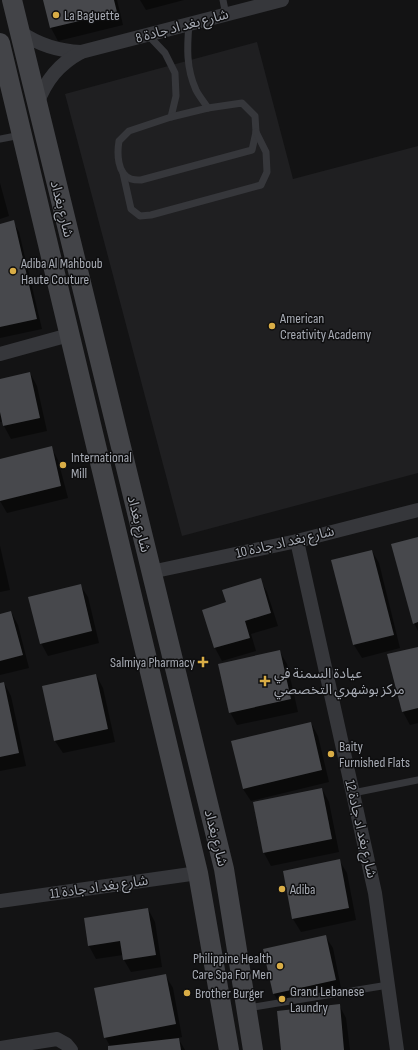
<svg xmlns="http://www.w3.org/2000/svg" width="418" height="1050" viewBox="0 0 418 1050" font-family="'Sofia Sans Condensed','Noto Sans Arabic',sans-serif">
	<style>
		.built { fill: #1f1f21 }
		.shadow { fill: #0007 }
		.building { fill: #47484c }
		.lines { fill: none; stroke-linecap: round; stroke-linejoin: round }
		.service { stroke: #36373b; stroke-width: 7 }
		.minor { stroke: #36373b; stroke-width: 14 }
		.secondary { stroke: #434448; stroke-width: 20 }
		.poi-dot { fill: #d9ad46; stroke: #0e0e0f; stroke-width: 1.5 }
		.labels { text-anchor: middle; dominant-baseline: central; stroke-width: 3; stroke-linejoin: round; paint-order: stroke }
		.poi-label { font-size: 14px; fill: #a6aab3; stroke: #0e0e0f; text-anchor: start }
		.street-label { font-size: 14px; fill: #a6aab3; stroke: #0e0e0f }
	</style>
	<rect width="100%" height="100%" fill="#131314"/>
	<!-- built -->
	<path class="built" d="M257,42L293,179L418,146V473L182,536L65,94Z"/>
	<!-- shadow -->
	<g class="shadow">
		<path d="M44,0H117L123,25L58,41L51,28Z"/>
		<path d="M140,0H184L146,10Z"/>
		<path d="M0,183L9,216L0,219Z"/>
		<path d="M13,222L19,232L42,329L0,338V225Z"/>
		<path d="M30,373L37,386L47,431L11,439L4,426L3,421L0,422V380Z"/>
		<path d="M51,447L58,460L68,498L7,513L0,501V460Z"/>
		<path d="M418,538V631L414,623Z"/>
		<path d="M0,546L10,590L0,592Z"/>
		<path d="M372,551L379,563L400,648L362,658L354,645L333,561Z"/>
		<path d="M260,580L267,592L278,626L251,634L256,651L222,661L215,648L203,610L228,603Z"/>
		<path d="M80,585L88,597L99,643L48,656L41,643Z"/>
		<path d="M11,612L18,625L29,668L0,675V615Z"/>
		<path d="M418,648V723L410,725L403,712Z"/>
		<path d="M280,652L287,664L298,712L237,725L230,712Z"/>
		<path d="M96,675L103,688L115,742L63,753L55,741Z"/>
		<path d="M4,683L11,696L26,766L0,771V684Z"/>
		<path d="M311,723L318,736L329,782L251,801L243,789Z"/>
		<path d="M322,789L329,802L339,852L271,866L264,853L254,803Z"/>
		<path d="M339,860L347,873L356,920L301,932L293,919L284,872Z"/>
		<path d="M148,909L155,922L162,967L131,972L124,960L123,955L96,959L89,946L85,919Z"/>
		<path d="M325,936L333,948L342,993L281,1006L274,994L264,949Z"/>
		<path d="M165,975L173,988L182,1037L178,1038L185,1050H109L110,1046L105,1037Z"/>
		<path d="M339,1005L346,1018L350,1050H282Z"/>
	</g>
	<!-- building -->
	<g class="building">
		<path d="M43,0H114L117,12L50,28Z"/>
		<path d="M14,220L37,319L0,327V224Z"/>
		<path d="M30,372L40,418L3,426L0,412V379Z"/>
		<path d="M52,446L61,486L0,501V459Z"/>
		<path d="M418,537V622L413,624L391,544Z"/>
		<path d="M372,550L394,635L353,645L331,560Z"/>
		<path d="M261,578L271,613L245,621L250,638L214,648L202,610L226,602L222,590Z"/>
		<path d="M81,584L92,631L40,644L28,597Z"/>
		<path d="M11,611L23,655L0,661V614Z"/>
		<path d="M418,647V708L402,712L387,654Z"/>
		<path d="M280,650L291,699L229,713L218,664Z"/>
		<path d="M96,674L108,729L54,741L42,686Z"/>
		<path d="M4,682L19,753L0,757V683Z"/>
		<path d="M311,722L322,770L243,789L231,741Z"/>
		<path d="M322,788L332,839L263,853L253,802Z"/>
		<path d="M340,859L349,908L292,919L283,871Z"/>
		<path d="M148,908L156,955L123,960L120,941L88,946L84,918Z"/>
		<path d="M326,935L336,980L273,994L263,949Z"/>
		<path d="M166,974L176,1024L104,1038L94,988Z"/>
		<path d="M340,1004L344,1050H281L277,1011Z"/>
		<path d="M179,1038L181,1050H108V1046Z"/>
	</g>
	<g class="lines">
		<!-- service -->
		<g class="service">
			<path d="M223,0L226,15"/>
			<path d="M189,24C187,47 186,68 196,90C199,96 204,102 208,108"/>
			<path d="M148,35L165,53L175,73L176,96L171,117"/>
			<path d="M242,103L255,116L256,132L252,150L141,180C138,180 134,180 131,179C117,174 117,153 119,141L129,131L171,117L208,108Z"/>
			<path d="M0,139L21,135"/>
			<path d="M123,173L131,209L140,216L151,215L261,185L267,172L266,152L256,132"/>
			<path d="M353,793L418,780"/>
			<path d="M248,1008L388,985"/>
		</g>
		<!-- minor -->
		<g class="minor">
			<path d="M20,32C39,45 58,51 81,52"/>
			<path d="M37,104C46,80 59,64 81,52L282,0"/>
			<path d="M0,354L69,335"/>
			<path d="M297,541L375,893L397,1050"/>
			<path d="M151,572L297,541L418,510"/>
			<path d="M0,901L198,873"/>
			<path d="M0,1048L57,1039L66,1044L71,1050"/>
		</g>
		<!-- secondary -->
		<g class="secondary">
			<path d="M12,0L224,869L253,1050"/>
			<path d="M0,43L198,873L229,1050"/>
		</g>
	</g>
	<!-- markers -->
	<g class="poi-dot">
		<circle cx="56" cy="15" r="4"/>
		<circle cx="13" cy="271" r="4"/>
		<circle cx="272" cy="326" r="4"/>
		<circle cx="63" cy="465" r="4"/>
		<path d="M201 656h4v4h4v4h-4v4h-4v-4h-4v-4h4z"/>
		<path d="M263 675h4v4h4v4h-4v4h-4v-4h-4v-4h4z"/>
		<circle cx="331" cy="754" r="4"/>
		<circle cx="282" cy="889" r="4"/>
		<circle cx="280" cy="966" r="4"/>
		<circle cx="187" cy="993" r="4"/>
		<circle cx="282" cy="999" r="4"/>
	</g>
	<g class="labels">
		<!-- poi labels -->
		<g class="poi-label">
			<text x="64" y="15">La Baguette</text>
			<text x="21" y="263">Adiba Al Mahboub<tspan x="21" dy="16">Haute Couture</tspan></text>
			<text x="280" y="318">American<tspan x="280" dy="16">Creativity Academy</tspan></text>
			<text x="71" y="457">International<tspan x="71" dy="16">Mill</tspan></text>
			<text x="195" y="662" text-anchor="end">Salmiya Pharmacy</text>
			<text x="274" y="673">عيادة السمنة في<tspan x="274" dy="16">مركز بوشهري التخصصي</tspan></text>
			<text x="339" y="746">Baity<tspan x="339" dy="16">Furnished Flats</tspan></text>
			<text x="290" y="889">Adiba</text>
			<text x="272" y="958" text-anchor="end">Philippine Health<tspan x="272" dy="16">Care Spa For Men</tspan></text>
			<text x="290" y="991">Grand Lebanese<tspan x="290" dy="16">Laundry</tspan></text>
			<text x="195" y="993">Brother Burger</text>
		</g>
		<!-- street labels -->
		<g class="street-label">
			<text transform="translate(182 26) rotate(-15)">شارع بغد اد جادة 8</text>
			<text transform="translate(62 209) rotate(76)">شارع بغداد</text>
			<text transform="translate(139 524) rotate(76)">شارع بغداد</text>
			<text transform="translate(285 542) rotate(-13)">شارع بغد اد جادة 10</text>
			<text transform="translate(361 829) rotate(77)">شارع بغد اد جادة 12</text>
			<text transform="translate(216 838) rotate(76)">شارع بغداد</text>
			<text transform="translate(99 887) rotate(-8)">شارع بغد اد جادة 11</text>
		</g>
	</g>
</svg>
